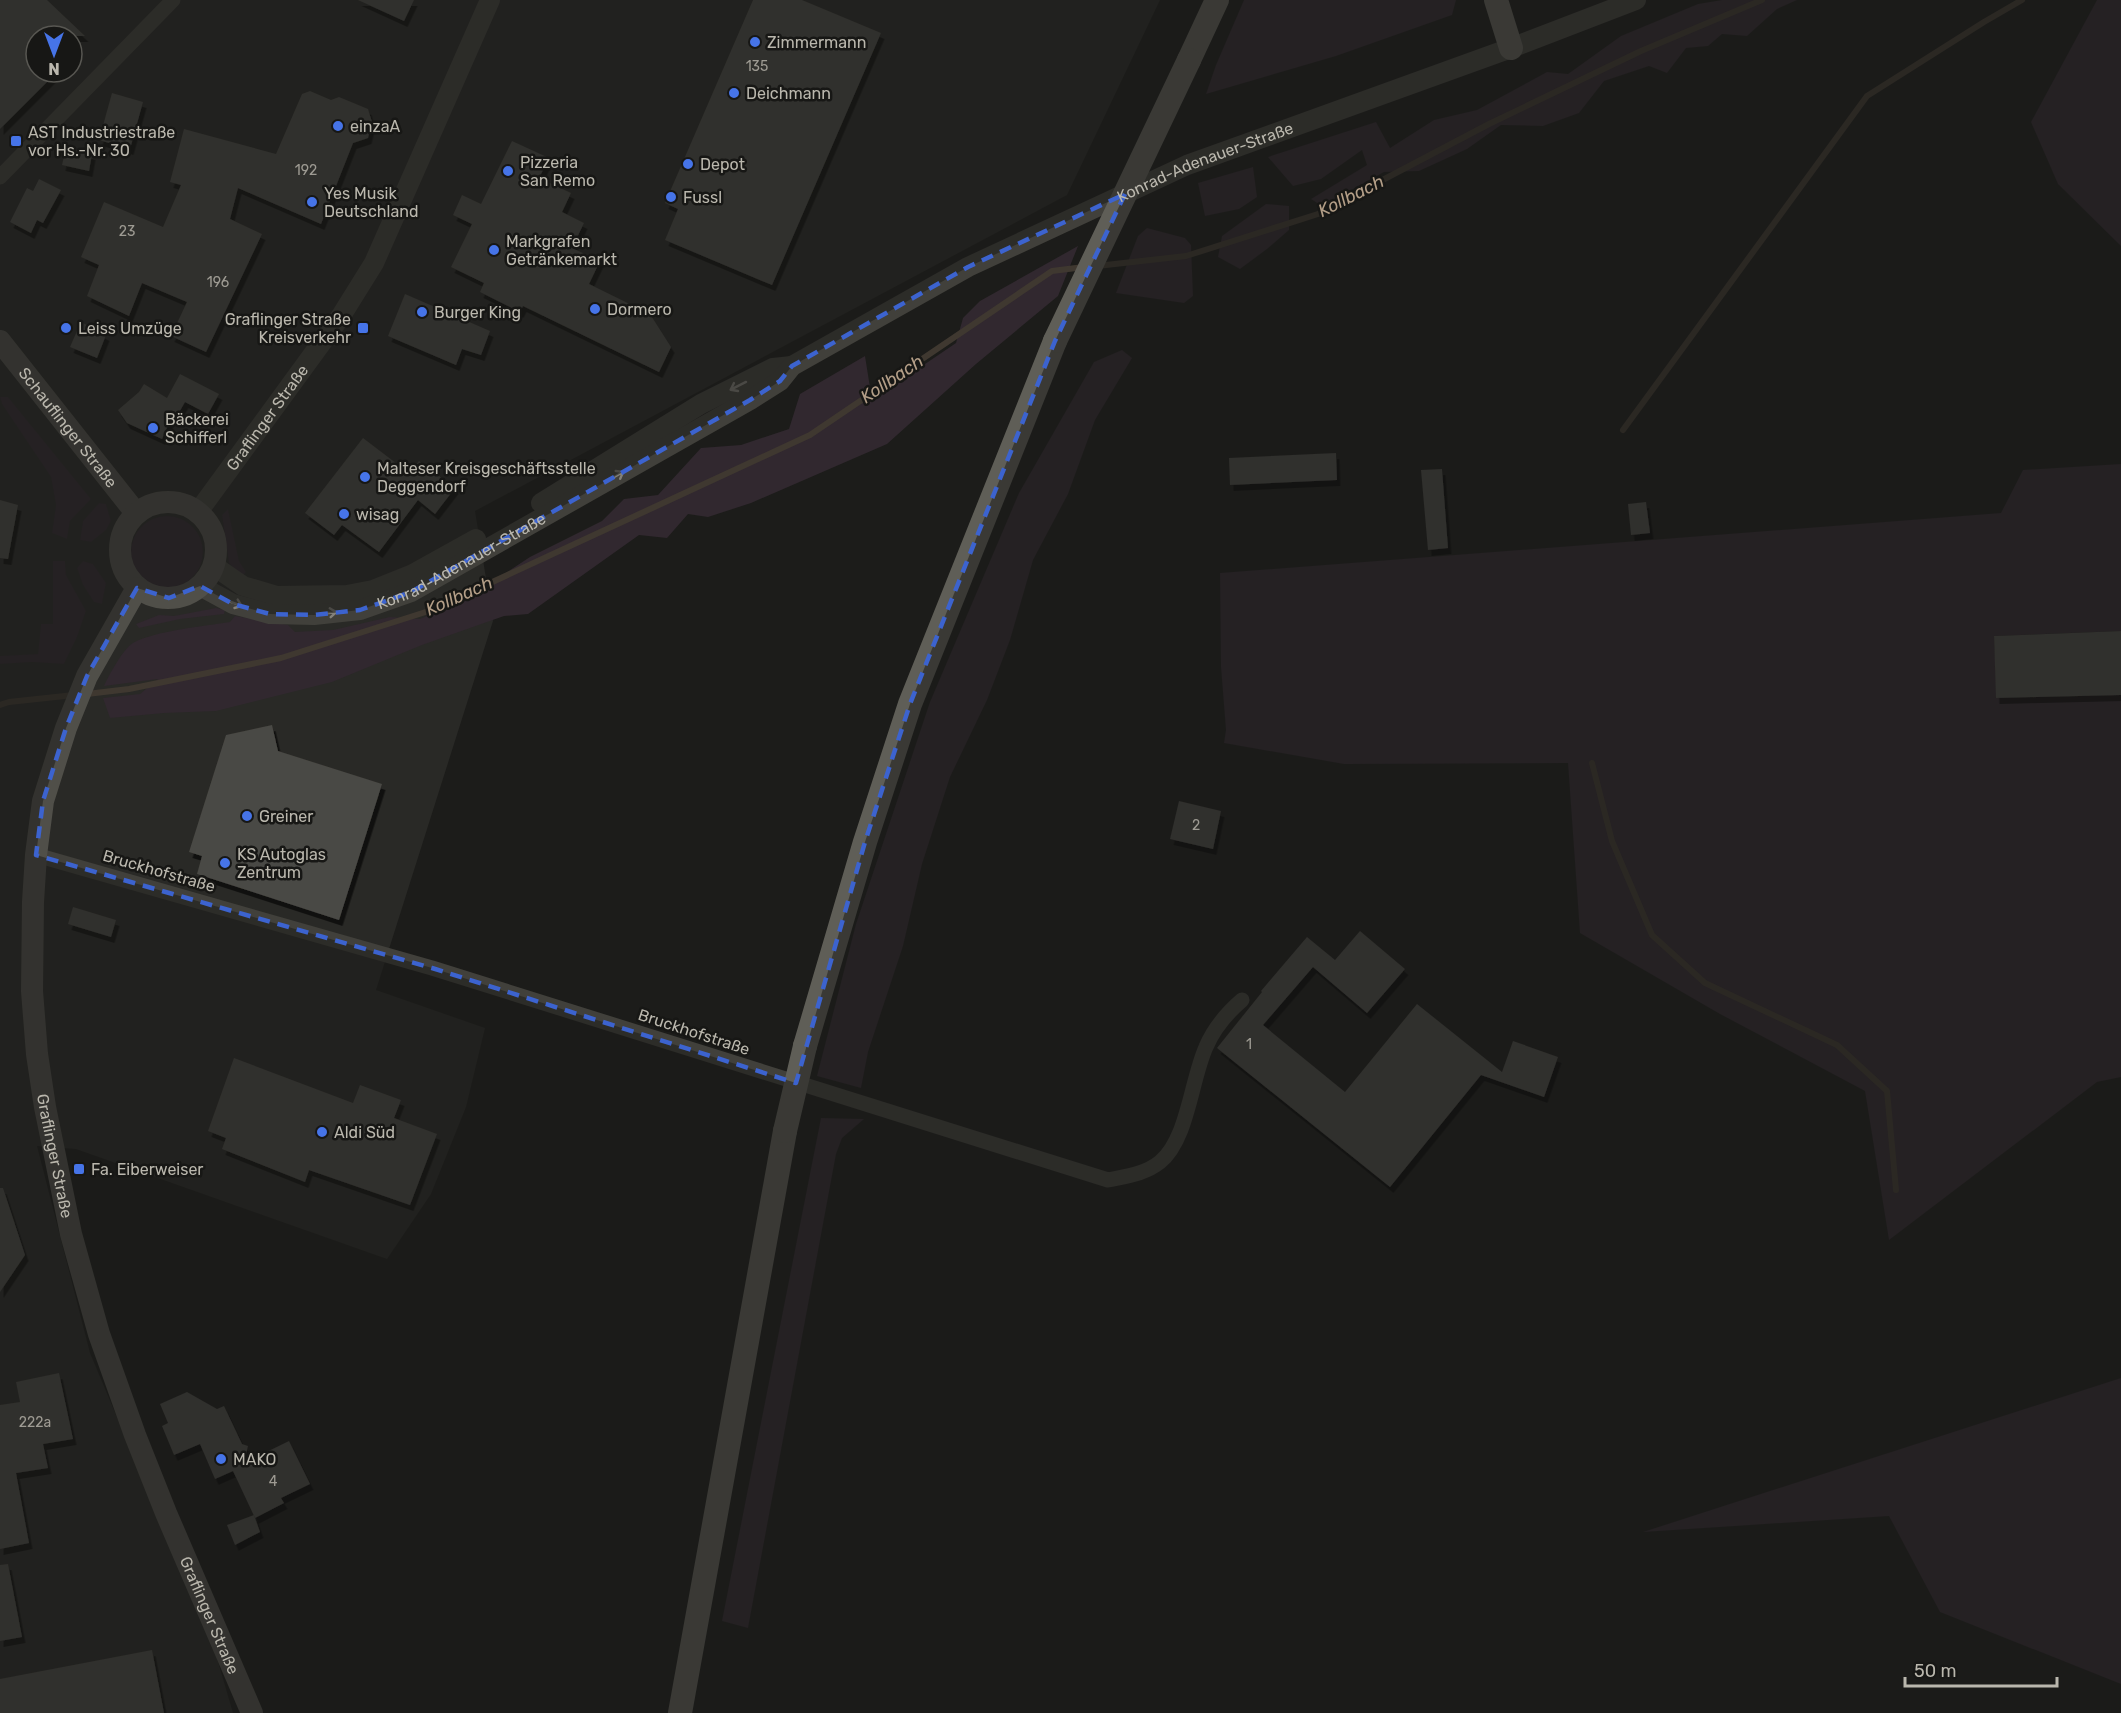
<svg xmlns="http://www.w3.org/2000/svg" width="2121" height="1713" viewBox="0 0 2121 1713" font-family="Rubik,sans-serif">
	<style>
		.built { fill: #292926; fill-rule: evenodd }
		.green { fill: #31282f }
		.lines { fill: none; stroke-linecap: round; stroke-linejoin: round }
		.stream { stroke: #3f3830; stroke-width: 6 }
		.building { fill: #494844; filter: url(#shadow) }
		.minor { stroke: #41403b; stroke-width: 15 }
		.tertiary { stroke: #41403b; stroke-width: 20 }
		.secondary { stroke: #504f49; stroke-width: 22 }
		.primary { stroke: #5f5e57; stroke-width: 24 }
		.primary-bridge { stroke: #5f5e57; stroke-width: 24 }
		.oneway { stroke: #84817a }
		.marked { fill: none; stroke: #3c63cf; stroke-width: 4.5; stroke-dasharray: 12 8; stroke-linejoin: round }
		.poi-dot { fill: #4674e8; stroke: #171715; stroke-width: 2 }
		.labels { text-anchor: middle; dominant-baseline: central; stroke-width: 5; stroke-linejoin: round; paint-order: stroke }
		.number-label { font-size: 14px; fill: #9e9b93 }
		.poi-label { font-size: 16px; fill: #bab7ad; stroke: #171715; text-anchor: start }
		.street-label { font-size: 16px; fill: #bab7ad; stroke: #171715 }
		.water-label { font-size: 18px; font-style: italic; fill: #b39e87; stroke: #171715 }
	</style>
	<defs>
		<filter id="shadow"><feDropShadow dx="3.5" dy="6" stdDeviation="0" flood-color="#0009"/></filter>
	</defs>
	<rect width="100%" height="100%" fill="#1c1c1a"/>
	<!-- built -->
	<path class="built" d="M0,0H1160L1067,195L475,511L493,621L376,990L485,1028L466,1107L431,1194L387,1259L76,1149L37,1146L90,1353L214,1648L233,1713H0ZM36,36H72V72H36Z"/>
	<!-- green -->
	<g class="green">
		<path d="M1244,0H1456L1452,15L1336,56L1206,94L1216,65Z"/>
		<path d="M1722,0H1797L1777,9L1747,36L1722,34L1708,46L1686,48L1667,73L1649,66L1604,81L1579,113L1543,126L1501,125L1467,149L1419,171L1384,172L1322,206L1311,199L1367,165L1362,150L1321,179L1293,186L1268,157L1376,122L1390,148L1434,120L1477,110L1547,72L1568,74L1621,36L1698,4Z"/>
		<path d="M2097,0H2121V246L2058,184L2031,122Z"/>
		<path d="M1253,167L1257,197L1239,209L1205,216L1198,183Z"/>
		<path d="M1266,204L1289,206V230L1267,249L1240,269L1218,257L1222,236Z"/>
		<path d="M1147,228L1185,238L1191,245L1193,296L1184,303L1116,293L1138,236Z"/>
		<path d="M1078,246L1058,296L976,364L887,444L751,503L708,517L688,514L667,538L639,535L528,614L504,616L422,645L332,682L216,711L164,713L110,718L103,698L140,694L158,679L104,686C109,675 123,649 133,643C154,631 205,626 230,622L235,616L288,625L295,632L333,630L390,617L420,619L463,601L530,557L602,521L624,499L658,495L701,448L741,445L789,429L800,394L865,356L872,400L956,343L963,318L980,301Z"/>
		<path d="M1122,350L1132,358L1095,420L1068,494L1033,560L1010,640L987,700L950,777L922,864L903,946L868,1052L861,1088L817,1076L856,924L930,702L1019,493L1094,362Z"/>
		<path d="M0,397H8L91,499L70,521L67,539L52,533L56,505L51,477L2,404Z"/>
		<path d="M2121,464V631L1994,636L1997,698L2121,695V1077L2097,1082L1889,1240L1865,1091L1720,1014L1580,933L1568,763L1344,764L1224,743L1226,730L1221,667L1220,573L2001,513L2023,470Z"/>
		<path d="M99,503L106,504L111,521L106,530L91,542L80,540L83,521Z"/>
		<path d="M228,509L239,561L246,572L241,577L229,563L222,515Z"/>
		<circle cx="167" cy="552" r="36"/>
		<path d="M53,561H65L66,575L86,611L77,637L64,664L32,662L0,664V656L38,654L41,624H53Z"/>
		<path d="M83,561L93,564L106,583L102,604L94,602L83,585L77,568Z"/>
		<path d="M216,608L225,610L224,614L180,619L139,628L136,624L159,615L174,616Z"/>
		<path d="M821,1118L864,1119L842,1138L836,1154L748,1628L722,1621Z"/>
		<path d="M2121,1378V1684L1940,1612L1889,1516L1643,1532Z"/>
	</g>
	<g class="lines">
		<!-- stream -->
		<g class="stream">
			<path d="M1097,266L1186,256L1318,214L1489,124L1641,51L1762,0"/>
			<path d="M1623,430L1867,96L1984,22L2022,0"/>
			<path d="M87,694L129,689L281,658L432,610L810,435L1052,271L1084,267"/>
			<path d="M0,705L9,702L74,695"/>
			<path d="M1592,763L1612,841L1652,935L1705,983L1837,1045L1887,1091L1896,1190"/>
		</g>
	</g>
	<!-- building -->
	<g class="building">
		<path d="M0,0H47L85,36H36V72H57L0,129Z"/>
		<path d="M358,0H414L404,21Z"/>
		<path d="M753,0H802L881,33L772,285L665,240L678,209L665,203Z"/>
		<path d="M310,91L331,100L339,97L368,109L372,122L368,138L353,143L321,224L238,188L230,219L262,234L206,352L171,336L187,302L142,283L129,316L87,296L99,265L81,257L104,202L163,227L181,185L170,182L184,129L276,154L302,94Z"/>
		<path d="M112,93L143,102L130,149L99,140Z"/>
		<path d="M512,141L549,158L539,178L571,193L562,212L584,223L572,248L600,261L589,284L650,314L671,347L659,372L523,306L520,312L480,292L484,283L451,267L472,224L453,215L462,195L481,204Z"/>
		<path d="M66,148L92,154L89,171L62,165Z"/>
		<path d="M39,179L61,190L43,223L37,220L31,233L10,222L27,188L33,191Z"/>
		<path d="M405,294L490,331L481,355L462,349L456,365L388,336Z"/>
		<path d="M81,322L106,335L97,358L70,347Z"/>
		<path d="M180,374L219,394L208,414L185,402L177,416L173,414L162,439L127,423L118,410L139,392L144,384L167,398Z"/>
		<path d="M363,438L409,473L419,461L455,488L435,514L418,500L379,552L342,525L334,535L305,513Z"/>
		<path d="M1336,453L1337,480L1230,485L1229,458Z"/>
		<path d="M1442,469L1448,548L1428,550L1421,470Z"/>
		<path d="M0,500L18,505L8,559L0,558Z"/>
		<path d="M1646,502L1650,533L1631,535L1628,504Z"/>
		<path d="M2121,631V695L1996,698L1994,636Z"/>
		<path d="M272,725L278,751L382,784L339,920L197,874L202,856L189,852L226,735Z"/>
		<path d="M1179,801L1221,811L1213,849L1170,839Z"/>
		<path d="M73,907L116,920L111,937L68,924Z"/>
		<path d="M1360,931L1405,969L1367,1013L1313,967L1263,1025L1345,1092L1417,1004L1502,1072L1513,1041L1558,1057L1544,1097L1481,1075L1390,1187L1217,1048L1262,992L1261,991L1307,937L1335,960Z"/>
		<path d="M234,1058L353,1103L360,1085L401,1100L394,1118L437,1134L410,1205L309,1170L305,1182L222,1149L226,1138L208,1131Z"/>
		<path d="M0,1188H3L25,1255L0,1292Z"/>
		<path d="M59,1373L73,1439L43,1444L48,1468L16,1473L29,1543L0,1549V1405L20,1402L16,1382Z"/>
		<path d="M187,1392L217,1409L224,1406L242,1444L248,1446L244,1463L289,1441L310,1484L281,1498L284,1503L255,1518L233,1471L215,1479L200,1444L174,1455L162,1426L168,1423L160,1404Z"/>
		<path d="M254,1515L260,1532L235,1545L227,1525Z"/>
		<path d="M8,1564L22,1637L0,1641V1565Z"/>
		<path d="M152,1650L164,1713H0V1679Z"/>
	</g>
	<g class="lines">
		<!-- minor -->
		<g class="minor">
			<path d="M0,177L173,0"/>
			<path d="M36,855L432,968L1108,1180C1127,1176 1145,1174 1160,1162C1188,1139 1191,1080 1206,1047C1214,1028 1227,1013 1242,1000"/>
		</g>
		<!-- tertiary -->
		<g class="tertiary">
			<path d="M541,503L701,404L773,368L792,366"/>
			<path id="s1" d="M198,512L341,316L374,263L490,0"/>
			<path d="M214,566L243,586L277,596L347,595L373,590L413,574L476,539"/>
			<path id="s2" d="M200,586L233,604L270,614L314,615L360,610L411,592L750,400L780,381L792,366L968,267L1187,165L1511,48L1636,0"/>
		</g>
		<!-- secondary -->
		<g class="secondary">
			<path id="s3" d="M0,341L136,513"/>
			<circle cx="168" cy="550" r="48"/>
			<path id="s4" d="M137,588L87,676L66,728L43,801L36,855L33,902L32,991L37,1054L45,1107L71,1234L99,1334L135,1435L166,1513L252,1713"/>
		</g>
		<!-- primary -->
		<g class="primary">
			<path d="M1496,0L1511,48"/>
			<path d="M1189,60L1217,0"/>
			<path d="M805,1046L865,842L910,704L1055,341"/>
			<path d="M680,1713L785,1131"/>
		</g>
		<!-- primary-bridge -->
		<g class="primary-bridge">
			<path d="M1055,341L1189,60"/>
			<path d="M785,1131L805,1046"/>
		</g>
	</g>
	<!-- one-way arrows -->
	<defs><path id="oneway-shaft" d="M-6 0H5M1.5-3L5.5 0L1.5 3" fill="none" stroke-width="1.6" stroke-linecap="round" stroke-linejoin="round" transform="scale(1.5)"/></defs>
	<g class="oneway">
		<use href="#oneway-shaft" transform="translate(738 386) rotate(153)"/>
		<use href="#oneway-shaft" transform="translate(616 476) rotate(-30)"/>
		<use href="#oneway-shaft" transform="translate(234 603) rotate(21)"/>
		<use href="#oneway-shaft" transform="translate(328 613) rotate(-6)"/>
	</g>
	<!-- marked area -->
	<path d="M0 0H2121V1713H0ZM1125,194L1055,341L910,704L865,842L796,1083L432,968L36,855L43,801L66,728L87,676L137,588L169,598L200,586L233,604L270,614L314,615L360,610L411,592L750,400L780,381L792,366L968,267Z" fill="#1c1c1a" fill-opacity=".55" fill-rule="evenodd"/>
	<path class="marked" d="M1125,194L1055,341L910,704L865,842L796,1083L432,968L36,855L43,801L66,728L87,676L137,588L169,598L200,586L233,604L270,614L314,615L360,610L411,592L750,400L780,381L792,366L968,267Z"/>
	<!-- markers -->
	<g class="poi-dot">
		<circle cx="755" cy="42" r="6"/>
		<circle cx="734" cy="93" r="6"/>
		<circle cx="338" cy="126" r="6"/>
		<rect x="10" y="135" width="12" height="12" rx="3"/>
		<circle cx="688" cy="164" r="6"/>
		<circle cx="508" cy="171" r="6"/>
		<circle cx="671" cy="197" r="6"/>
		<circle cx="312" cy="202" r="6"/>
		<circle cx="494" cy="250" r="6"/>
		<circle cx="595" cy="309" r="6"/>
		<circle cx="422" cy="312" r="6"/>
		<circle cx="66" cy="328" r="6"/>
		<rect x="357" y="322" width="12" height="12" rx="3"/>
		<circle cx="153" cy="428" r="6"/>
		<circle cx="365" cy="477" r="6"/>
		<circle cx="344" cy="514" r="6"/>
		<circle cx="247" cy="816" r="6"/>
		<circle cx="225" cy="863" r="6"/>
		<circle cx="322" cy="1132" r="6"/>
		<rect x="73" y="1163" width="12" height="12" rx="3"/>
		<circle cx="221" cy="1459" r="6"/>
	</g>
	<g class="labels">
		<!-- number labels -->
		<g class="number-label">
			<text x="757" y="66">135</text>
			<text x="306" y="170">192</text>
			<text x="127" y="231">23</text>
			<text x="218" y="282">196</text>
			<text x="1196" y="825">2</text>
			<text x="1249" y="1044">1</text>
			<text x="35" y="1422">222a</text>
			<text x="273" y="1481">4</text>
		</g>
		<!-- poi labels -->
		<g class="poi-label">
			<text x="767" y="42">Zimmermann</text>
			<text x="746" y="93">Deichmann</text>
			<text x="350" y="126">einzaA</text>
			<text x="28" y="132">AST Industriestraße<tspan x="28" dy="18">vor Hs.-Nr. 30</tspan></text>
			<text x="520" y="162">Pizzeria<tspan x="520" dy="18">San Remo</tspan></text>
			<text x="700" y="164">Depot</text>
			<text x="324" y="193">Yes Musik<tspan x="324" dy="18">Deutschland</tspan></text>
			<text x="683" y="197">Fussl</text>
			<text x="506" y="241">Markgrafen<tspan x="506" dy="18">Getränkemarkt</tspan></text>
			<text x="607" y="309">Dormero</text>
			<text x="434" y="312">Burger King</text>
			<text x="351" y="319" text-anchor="end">Graflinger Straße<tspan x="351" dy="18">Kreisverkehr</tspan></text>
			<text x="78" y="328">Leiss Umzüge</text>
			<text x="165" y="419">Bäckerei<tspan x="165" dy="18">Schifferl</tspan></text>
			<text x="377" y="468">Malteser Kreisgeschäftsstelle<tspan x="377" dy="18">Deggendorf</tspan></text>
			<text x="356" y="514">wisag</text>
			<text x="259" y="816">Greiner</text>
			<text x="237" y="854">KS Autoglas<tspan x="237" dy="18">Zentrum</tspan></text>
			<text x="334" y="1132">Aldi Süd</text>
			<text x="91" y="1169">Fa. Eiberweiser</text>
			<text x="233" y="1459">MAKO</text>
		</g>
		<!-- street labels -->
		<g class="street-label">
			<text stroke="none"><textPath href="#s2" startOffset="1126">Konrad-Adenauer-Straße</textPath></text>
			<text stroke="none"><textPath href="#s1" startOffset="117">Graflinger Straße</textPath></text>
			<text stroke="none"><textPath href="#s3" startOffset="110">Schauflinger Straße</textPath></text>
			<text stroke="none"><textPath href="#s2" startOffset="279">Konrad-Adenauer-Straße</textPath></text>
			<text transform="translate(159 871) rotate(16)">Bruckhofstraße</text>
			<text transform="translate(694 1032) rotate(18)">Bruckhofstraße</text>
			<text stroke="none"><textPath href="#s4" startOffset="591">Graflinger Straße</textPath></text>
			<text stroke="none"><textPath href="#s4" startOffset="1077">Graflinger Straße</textPath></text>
		</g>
		<!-- water labels -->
		<g class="water-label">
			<text transform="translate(1351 196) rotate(-27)">Kollbach</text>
			<text transform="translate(892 379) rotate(-34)">Kollbach</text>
			<text transform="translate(459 596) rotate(-24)">Kollbach</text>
		</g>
	</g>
	<!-- north arrow -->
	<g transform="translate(54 54) rotate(180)"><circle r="28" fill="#171715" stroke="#585752" stroke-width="1.5"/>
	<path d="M0-4.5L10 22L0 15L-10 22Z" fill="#4674e8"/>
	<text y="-9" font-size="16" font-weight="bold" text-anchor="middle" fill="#bab7ad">N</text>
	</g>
	<!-- scale -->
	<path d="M1905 1677v9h152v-9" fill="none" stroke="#bab7ad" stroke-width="3"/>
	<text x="1914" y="1677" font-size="18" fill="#bab7ad" stroke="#171715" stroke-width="4.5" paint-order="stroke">50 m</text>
</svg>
